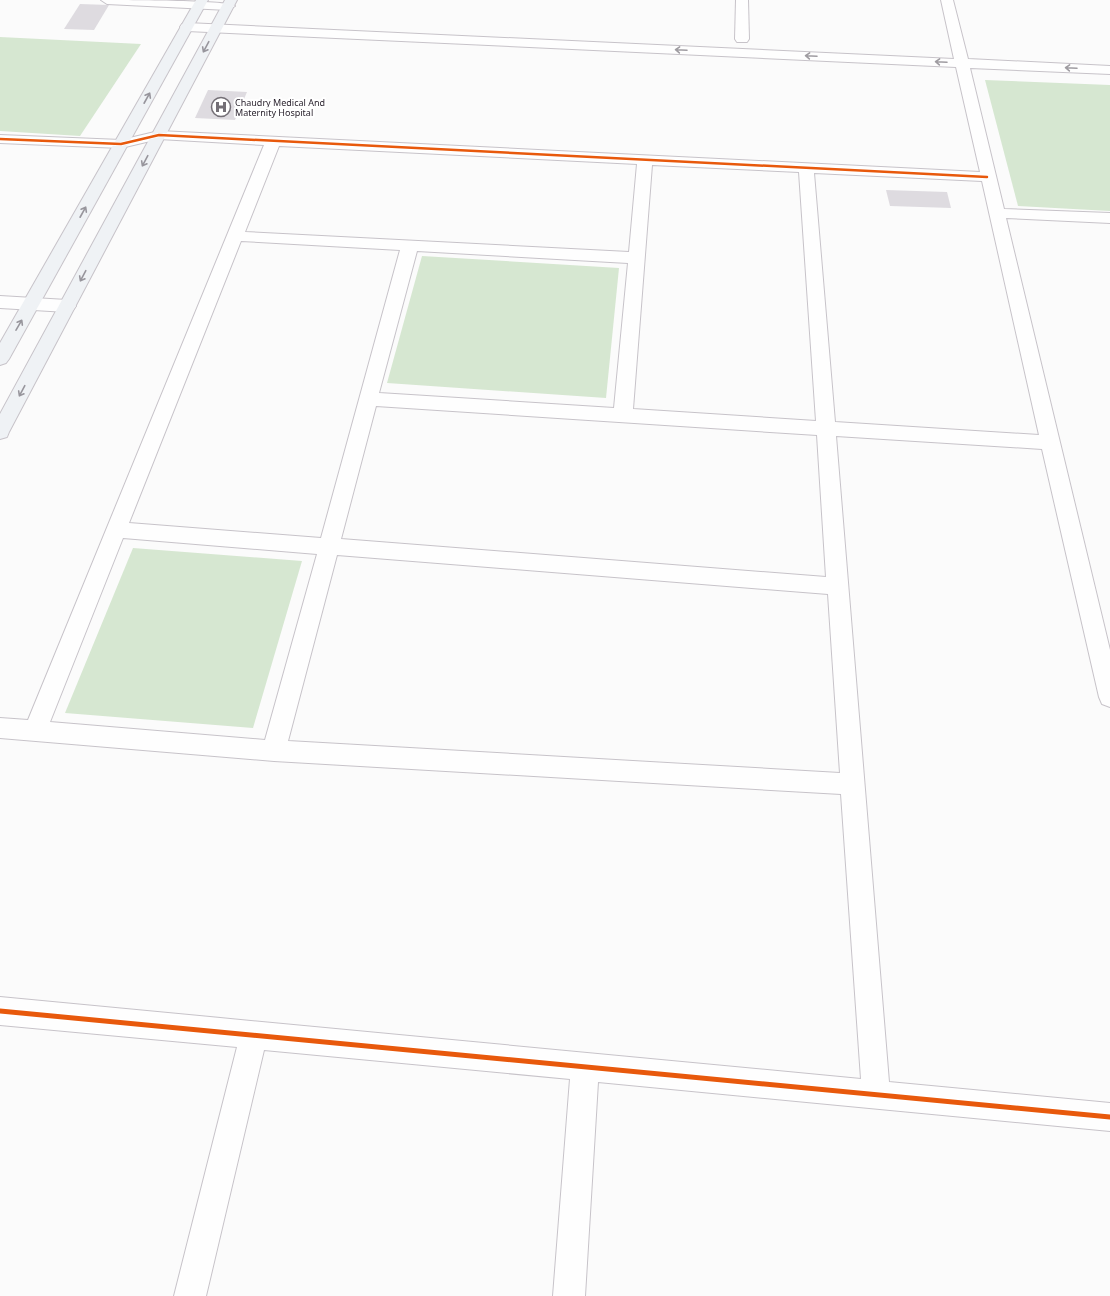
<svg xmlns="http://www.w3.org/2000/svg" width="1110" height="1296" viewBox="0 0 1110 1296" font-family="'Noto Sans',sans-serif">
	<style>
		.green { fill: #d6e7d1 }
		.building { fill: #dedbe0 }
		.lines { fill: none; stroke-linecap: round; stroke-linejoin: round }
		.street-casing { stroke: #c7c3c9; stroke-width: 2 }
		.secondary-casing { stroke: #c7c3c9; stroke-width: 2 }
		.street { fill: #fefefe; fill-rule: evenodd }
		.secondary { fill: #eff2f5; fill-rule: evenodd }
		.cycleway-far1-casing { stroke: #fff; stroke-width: 4 }
		.cycleway-casing { stroke: #fff; stroke-width: 8 }
		.cycleway-far1 { stroke: #e8590c; stroke-width: 2.5 }
		.cycleway { stroke: #e8590c; stroke-width: 5 }
		.oneway { stroke: #97959c }
		.oneway2 { stroke: #9f9ca1 }
		.labels { text-anchor: middle; dominant-baseline: central; stroke-width: 4; stroke-linejoin: round; paint-order: stroke }
		.far-poi-label { font-size: 9px; fill: #2b242f; stroke: #fff; text-anchor: start }
	</style>
	<rect width="100%" height="100%" fill="#fbfbfb"/>
	<!-- green -->
	<g class="green">
		<path d="M0,37L141,44L80,136L0,131Z"/>
		<path d="M985,80L1110,85V211L1018,206Z"/>
		<path d="M422,256L619,268L606,398L387,383Z"/>
		<path d="M133,548L302,561L253,728L65,713Z"/>
	</g>
	<!-- building -->
	<g class="building">
		<path d="M80,4L109,5L94,30L64,29Z"/>
		<path d="M208,90L247,92L235,120L195,118Z"/>
		<path d="M886,190L947,192L951,208L890,206Z"/>
	</g>
	<g class="lines">
		<defs>
			<g id="street">
				<path d="M101,0C118,0 228,0 235,6L228,10L107,4Z"/>
				<path d="M736,0H748L749,39L747,42H737L735,39Z"/>
				<path d="M941,0H953L968,59L1110,66V74L970,68L1004,209L1110,213V223L1006,218L1110,650V707L1102,704L1099,697L1042,449L836,436L889,1082L1110,1103V1131L598,1082L585,1296H553L570,1079L264,1050L206,1296H174L237,1047L0,1025V997L861,1079L841,794L274,761L0,738V718L28,720L264,145L159,139L121,148L0,143V135L121,140L159,131L980,172L956,67L187,31L182,30L180,27L182,24L187,23L954,59ZM279,146L637,164L629,252L245,232ZM652,165L799,172L816,421L633,409ZM814,173L982,181L1039,435L835,422ZM241,241L400,250L321,538L129,523ZM417,251L628,263L614,408L379,393ZM376,406L817,435L826,577L341,539ZM123,538L317,554L265,740L50,722ZM337,555L828,594L840,773L288,741Z"/>
				<path d="M0,296L67,300L73,302L76,306L73,310L67,312L0,308Z"/>
			</g>
			<g id="secondary">
				<path d="M196,0H208L9,359L6,363L0,365V343Z"/>
				<path d="M225,0H237L9,432L7,437L0,439V414Z"/>
			</g>
		</defs>
		<!-- street casing -->
		<use href="#street" class="street-casing"/>
		<!-- secondary casing -->
		<use href="#secondary" class="secondary-casing"/>
		<!-- street -->
		<use href="#street" class="street"/>
		<!-- secondary -->
		<use href="#secondary" class="secondary"/>
		<defs>
			<path id="cycleway-far1" d="M0,139L121,144L159,135L987,177"/>
			<path id="cycleway" d="M0,1011L1110,1117"/>
		</defs>
		<!-- cycleway-far1 casing -->
		<use href="#cycleway-far1" class="cycleway-far1-casing"/>
		<!-- cycleway casing -->
		<use href="#cycleway" class="cycleway-casing"/>
		<!-- cycleway-far1 -->
		<use href="#cycleway-far1" class="cycleway-far1"/>
		<!-- cycleway -->
		<use href="#cycleway" class="cycleway"/>
	</g>
	<!-- one-way arrows -->
	<defs><path id="oneway-shaft" d="M-6 0H5M1.5-3L5.5 0L1.5 3" fill="none" stroke-width="1.6" stroke-linecap="round" stroke-linejoin="round"/></defs>
	<g class="oneway">
		<use href="#oneway-shaft" transform="translate(206 47) rotate(118)"/>
		<use href="#oneway-shaft" transform="translate(147 98) rotate(-61)"/>
		<use href="#oneway-shaft" transform="translate(145 161) rotate(118)"/>
		<use href="#oneway-shaft" transform="translate(83 212) rotate(-61)"/>
		<use href="#oneway-shaft" transform="translate(83 276) rotate(118)"/>
		<use href="#oneway-shaft" transform="translate(19 325) rotate(-60)"/>
		<use href="#oneway-shaft" transform="translate(22 391) rotate(118)"/>
	</g>
	<g class="oneway2">
		<use href="#oneway-shaft" transform="translate(681 50) rotate(-177)"/>
		<use href="#oneway-shaft" transform="translate(811 56) rotate(-177)"/>
		<use href="#oneway-shaft" transform="translate(941 62) rotate(-177)"/>
		<use href="#oneway-shaft" transform="translate(1071 68) rotate(-177)"/>
	</g>
	<!-- icons -->
	<defs>
		<symbol id="hospital-ring" viewBox="-11 -11 22 22"><circle r="9.5" fill="#fff" stroke="#746f76" stroke-width="1.5"/><path d="M-5-5h3v3.5h4V-5h3V5h-3V1.5h-4V5h-3Z" fill="#746f76"/></symbol>
	</defs>
	<g fill-rule="evenodd">
		<use href="#hospital-ring" x="210" y="96" width="22" height="22"/>
	</g>
	<g class="labels">
		<!-- far-poi labels -->
		<g class="far-poi-label">
			<text x="235" y="102">Chaudry Medical And<tspan x="235" dy="10">Maternity Hospital</tspan></text>
		</g>
	</g>
</svg>
